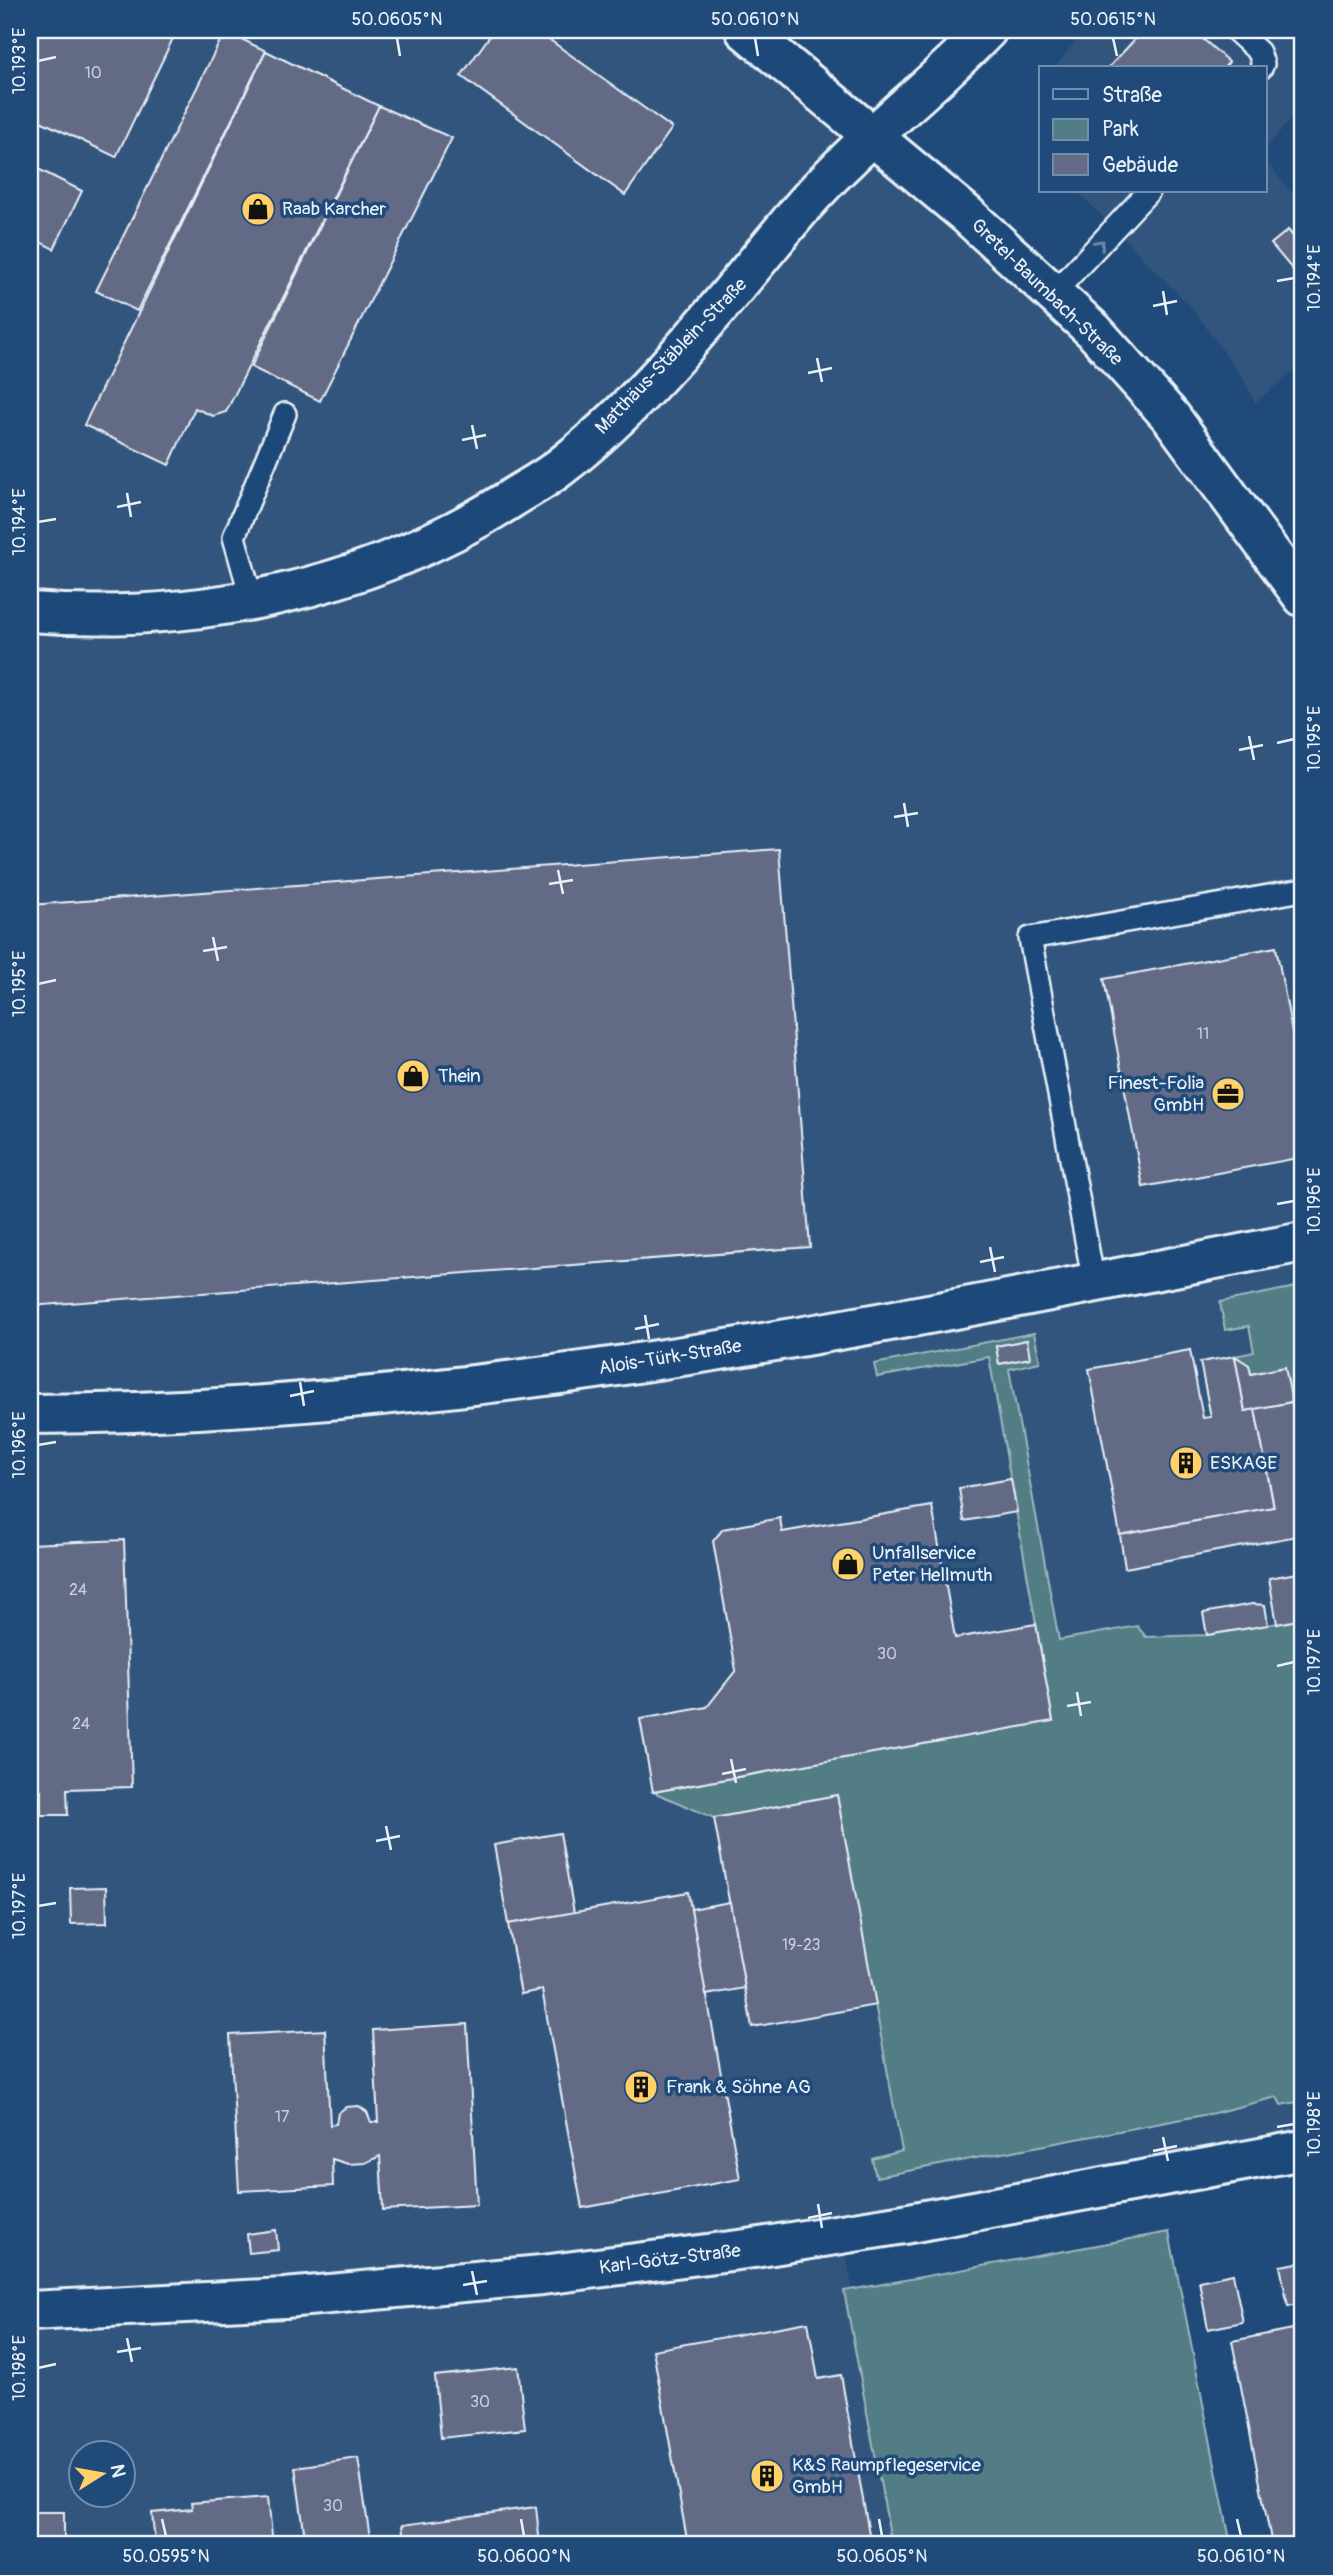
<svg xmlns="http://www.w3.org/2000/svg" width="1333" height="2575" viewBox="0 0 1333 2575" font-family="Pangolin,sans-serif">
	<style>
		.built { fill: #33547e; fill-rule: evenodd }
		.green { fill: #537d84; stroke: #9eb7be; stroke-width: 2; fill-rule: evenodd }
		.building { fill: #636b86; stroke: #e8f1f8; stroke-width: 2 }
		.lines { fill: none; stroke-linecap: round; stroke-linejoin: round }
		.service-casing { stroke: #e8f1f8; stroke-width: 26 }
		.minor-casing { stroke: #e8f1f8; stroke-width: 44 }
		.service { stroke: #1f4a7a; stroke-width: 21 }
		.minor { stroke: #1f4a7a; stroke-width: 38 }
		.oneway { stroke: #6f8dac }
		.ticks { fill: none; stroke: #e8f1f8; stroke-width: 2.5 }
		.labels { text-anchor: middle; dominant-baseline: central; stroke-width: 7; stroke-linejoin: round; paint-order: stroke }
		.number-label { font-size: 16px; fill: #c7d0dc }
		.poi-label { font-size: 19px; fill: #e8f1f8; stroke: #1f4a7a; text-anchor: start }
		.street-label { font-size: 19px; fill: #e8f1f8; stroke: #1f4a7a }
		.neatline { fill: none; stroke: #e8f1f8; stroke-width: 2.5 }
		.ticks-label { font-size: 18px; text-anchor: middle; fill: #e8f1f8 }
	</style>
	<rect width="100%" height="100%" fill="#1f4a7a"/>
	<filter id="ink" filterUnits="userSpaceOnUse"><feTurbulence type="fractalNoise" baseFrequency=".0143" numOctaves="2"/><feDisplacementMap in="SourceGraphic" scale="14" xChannelSelector="R" yChannelSelector="G"/><feConvolveMatrix kernelMatrix="1 2 1 2 8 2 1 2 1" color-interpolation-filters="sRGB"/></filter>
	<g filter="url(#ink)">
		<!-- built -->
		<g class="built">
			<path d="M30,30H742L1015,259L1303,604V2149L842,2232L901,2545H30ZM80,2452H122V2494H80Z"/>
			<path d="M1084,30H1303V105L1265,149V68H1055Z"/>
			<path d="M1265,160L1303,207V363L1255,403L1244,380L1192,308L1077,191H1265Z"/>
		</g>
		<!-- green -->
		<g class="green">
			<path d="M1301,1286L1303,1297V1464L1285,1368L1251,1374L1249,1365L1235,1356L1254,1352L1249,1326L1225,1330L1220,1302Z"/>
			<path d="M1034,1333L1040,1362L1009,1369L1059,1640L1137,1626L1146,1637L1207,1635L1303,1619V2101L1281,2105L1277,2097L1214,2113L876,2177L872,2159L902,2151L837,1796L714,1818L653,1792L1053,1721L989,1357L877,1377L874,1364ZM1026,1340L1030,1358L999,1364L996,1346Z"/>
			<path d="M1169,2232L1231,2545H892L844,2291Z"/>
		</g>
		<!-- building -->
		<g class="building">
			<path d="M30,30H177L116,157L30,116Z"/>
			<path d="M494,30H536L672,128L625,195L461,76Z"/>
			<path d="M1133,30H1193L1229,62L1224,68H1108L1139,35Z"/>
			<path d="M225,31L266,51L137,311L96,291Z"/>
			<path d="M266,51L379,106L226,412L213,416L195,408L169,465L84,425Z"/>
			<path d="M379,106L452,138L320,401L251,367Z"/>
			<path d="M30,165L82,191L54,249L30,237Z"/>
			<path d="M1288,230L1303,248V282L1271,244Z"/>
			<path d="M779,849L810,1247L30,1306V905Z"/>
			<path d="M1276,947L1303,1090V1157L1143,1187L1104,979Z"/>
			<path d="M1027,1340L1030,1358L999,1364L996,1346Z"/>
			<path d="M1190,1350L1203,1418L1211,1417L1200,1362L1235,1356L1245,1411L1255,1409L1274,1507L1120,1535L1089,1369Z"/>
			<path d="M1235,1356L1249,1365L1251,1374L1285,1367L1292,1402L1245,1411Z"/>
			<path d="M1292,1402L1303,1464V1535L1125,1568L1120,1535L1274,1507L1255,1409Z"/>
			<path d="M1011,1479L1017,1512L964,1521L959,1488Z"/>
			<path d="M932,1506L955,1638L1036,1624L1053,1721L653,1792L640,1719L707,1707L736,1670L713,1541L723,1529L780,1518L782,1532Z"/>
			<path d="M124,1540L132,1787L67,1789L68,1815H41V1790H34L30,1544Z"/>
			<path d="M1303,1572V1619L1277,1624L1269,1578Z"/>
			<path d="M1252,1604L1265,1605L1268,1625L1207,1635L1203,1613Z"/>
			<path d="M837,1795L876,2005L752,2027L714,1818Z"/>
			<path d="M560,1833L574,1913L508,1924L494,1845Z"/>
			<path d="M106,1887L107,1923L71,1924L70,1888Z"/>
			<path d="M688,1892L740,2179L582,2208L542,1990L521,1994L508,1924Z"/>
			<path d="M730,1902L745,1988L706,1995L691,1909Z"/>
			<path d="M467,2024L477,2205L383,2210L380,2156L365,2163L348,2164L332,2159L333,2186L239,2191L230,2035L325,2030L330,2125L336,2124L338,2113L346,2107L359,2106L367,2112L371,2122H378L373,2030Z"/>
			<path d="M276,2230L278,2250L249,2253L247,2234Z"/>
			<path d="M1303,2262V2303L1288,2306L1280,2266Z"/>
			<path d="M1233,2274L1243,2322L1208,2329L1199,2281Z"/>
			<path d="M808,2322L818,2379L841,2375L871,2545H688L653,2350Z"/>
			<path d="M1303,2327V2538L1272,2545L1232,2341Z"/>
			<path d="M518,2367L525,2429L441,2438L435,2376Z"/>
			<path d="M358,2458L371,2545H306L295,2467Z"/>
			<path d="M268,2497L273,2545H155L152,2513L192,2509L191,2503Z"/>
			<path d="M536,2507L540,2545H405L402,2525Z"/>
			<rect x="30" y="2512" width="34" height="33"/>
		</g>
		<g class="lines">
			<defs>
				<g id="service">
					<path d="M1235,30L1259,52L1263,64L1261,68"/>
					<path d="M1053,294L1149,191"/>
					<path d="M252,600L234,537L285,414"/>
					<path d="M1094,1283L1030,938L1303,890"/>
				</g>
				<g id="minor">
					<path d="M745,30L966,214L1093,330L1171,417L1303,597"/>
					<path d="M30,612C197,625 367,589 509,500C526,489 544,480 559,468C654,395 727,295 804,205C859,142 929,90 987,30"/>
					<path d="M30,1414C459,1413 884,1323 1303,1242"/>
					<path d="M30,2311L285,2298L542,2275L754,2248L904,2224L1303,2150"/>
				</g>
			</defs>
			<!-- service casing -->
			<use href="#service" class="service-casing"/>
			<!-- minor casing -->
			<use href="#minor" class="minor-casing"/>
			<!-- service -->
			<use href="#service" class="service"/>
			<!-- minor -->
			<use href="#minor" class="minor"/>
		</g>
		<!-- one-way arrows -->
		<defs><path id="oneway-chevron" d="M-2-3.5L2.5 0L-2 3.5" fill="none" stroke-width="1.6" stroke-linecap="round" stroke-linejoin="round" transform="scale(1.75)"/></defs>
		<use class="oneway" href="#oneway-chevron" transform="translate(1100 244) rotate(-47)"/>
	</g>
	<!-- ticks -->
	<path class="ticks" d="M397,38L400,56M755,38L758,56M1113,38L1117,56M38,61L56,57M1277,281L1294,278M1163,291L1167,315M1153,306L1177,301M817,358L822,382M808,373L832,368M472,425L477,449M462,440L486,435M127,493L131,517M117,507L141,502M38,522L56,519M1249,736L1254,760M1277,743L1294,739M1239,750L1263,745M904,803L908,827M894,817L918,813M558,870L563,894M549,884L573,880M213,937L218,961M203,951L227,947M38,984L56,980M1277,1204L1294,1201M990,1247L995,1272M980,1262L1004,1257M645,1315L649,1339M635,1329L659,1324M300,1382L304,1406M290,1396L314,1391M38,1445L56,1442M1277,1666L1294,1662M1077,1692L1081,1716M1067,1706L1091,1702M731,1759L736,1783M722,1774L746,1769M386,1826L391,1850M376,1841L400,1836M38,1906L56,1903M1277,2127L1294,2124M1163,2137L1168,2161M1153,2151L1177,2146M818,2204L822,2228M808,2218L832,2213M472,2271L477,2295M463,2285L487,2281M127,2338L132,2362M117,2352L141,2348M38,2368L56,2364M162,2519L166,2536M521,2519L524,2536M879,2519L882,2536M1237,2519L1241,2536"/>
	<!-- icons -->
	<defs>
		<symbol id="shop-disc" viewBox="-11 -11 22 22"><circle r="9.5" fill="#ffd166" stroke="#1f4a7a"/><path d="M-5-2.5h2.3a2.7 3.5 0 0 1 5.4 0H5L5.5 6h-11ZM-1.5-2.5h3a1.5 2.3 0 0 0-3 0Z" fill="#111"/></symbol>
		<symbol id="office-disc" viewBox="-11 -11 22 22"><circle r="9.5" fill="#ffd166" stroke="#1f4a7a"/><path d="M-6-3h4V-5.5h4V-3h4V5H-6ZM-1-4.5V-3h2v-1.5ZM-6 0V1H6V0Z" fill="#111"/></symbol>
		<symbol id="building-disc" viewBox="-11 -11 22 22"><circle r="9.5" fill="#ffd166" stroke="#1f4a7a"/><path d="M-4-6H4V6H1V3H-1V6H-4ZM-2.5-4.3h1.7v1.8h-1.7ZM.8-4.3h1.7v1.8H.8ZM-2.5-1h1.7V.8h-1.7ZM.8-1h1.7V.8H.8Z" fill="#111"/></symbol>
	</defs>
	<g fill-rule="evenodd">
		<use href="#shop-disc" x="239" y="190" width="38" height="38"/>
		<use href="#shop-disc" x="394" y="1057" width="38" height="38"/>
		<use href="#office-disc" x="1209" y="1075" width="38" height="38"/>
		<use href="#building-disc" x="1167" y="1444" width="38" height="38"/>
		<use href="#shop-disc" x="829" y="1545" width="38" height="38"/>
		<use href="#building-disc" x="622" y="2068" width="38" height="38"/>
		<use href="#building-disc" x="748" y="2457" width="38" height="38"/>
	</g>
	<g class="labels">
		<!-- number labels -->
		<g class="number-label">
			<text x="93" y="73">10</text>
			<text x="1203" y="1034">11</text>
			<text x="78" y="1590">24</text>
			<text x="887" y="1654">30</text>
			<text x="81" y="1724">24</text>
			<text x="801" y="1945">19-23</text>
			<text x="282" y="2117">17</text>
			<text x="480" y="2402">30</text>
			<text x="333" y="2506">30</text>
		</g>
		<!-- poi labels -->
		<g class="poi-label">
			<text x="282" y="209">Raab Karcher</text>
			<text x="438" y="1076">Thein</text>
			<text x="1204" y="1083" text-anchor="end">Finest-Folia<tspan x="1204" dy="22">GmbH</tspan></text>
			<text x="1210" y="1463">ESKAGE</text>
			<text x="872" y="1553">Unfallservice<tspan x="872" dy="22">Peter Hellmuth</tspan></text>
			<text x="666" y="2087">Frank &amp; Söhne AG</text>
			<text x="792" y="2465">K&amp;S Raumpflegeservice<tspan x="792" dy="22">GmbH</tspan></text>
		</g>
		<!-- street labels -->
		<g class="street-label">
			<text transform="translate(1047 292) rotate(44)">Gretel-Baumbach-Straße</text>
			<text transform="translate(671 356) rotate(-46)">Matthäus-Stäblein-Straße</text>
			<text transform="translate(670 1357) rotate(-9)">Alois-Türk-Straße</text>
			<text transform="translate(670 2259) rotate(-7)">Karl-Götz-Straße</text>
		</g>
	</g>
	<!-- margin -->
	<rect width="1333" height="2575" fill="none" stroke="#1f4a7a" stroke-width="77"/>
	<!-- legend -->
	<rect x="1039" y="66" width="228" height="126" fill="#1f4a7a" stroke="#6f8dac" stroke-width="2"/>
	<rect x="1053" y="89" width="35" height="10" fill="#1f4a7a" stroke="#6f8dac" stroke-width="2"/>
	<text x="1102" y="102" font-size="21" fill="#e8f1f8">Straße</text>
	<rect x="1053" y="119" width="35" height="21" fill="#537d84" stroke="#6f8dac" stroke-width="2"/>
	<text x="1102" y="136" font-size="21" fill="#e8f1f8">Park</text>
	<rect x="1053" y="154" width="35" height="21" fill="#636b86" stroke="#6f8dac" stroke-width="2"/>
	<text x="1102" y="172" font-size="21" fill="#e8f1f8">Gebäude</text>
	<!-- north arrow -->
	<g transform="translate(102 2474) rotate(79)"><circle r="33" fill="#1f4a7a" stroke="#6f8dac" stroke-width="2"/>
	<path d="M0-5L12 26L0 18L-12 26Z" fill="#ffd166"/>
	<text y="-10" font-size="19" font-weight="bold" text-anchor="middle" fill="#e8f1f8">N</text>
	</g>
	<rect x="38" y="38" width="1256" height="2498" class="neatline"/>
	<g class="ticks-label">
		<text x="397" y="25">50.0605°N</text>
		<text x="755" y="25">50.0610°N</text>
		<text x="1113" y="25">50.0615°N</text>
		<text transform="translate(19 61) rotate(-90)" y="6">10.193°E</text>
		<text transform="translate(1314 278) rotate(-90)" y="6">10.194°E</text>
		<text transform="translate(19 522) rotate(-90)" y="6">10.194°E</text>
		<text transform="translate(1314 739) rotate(-90)" y="6">10.195°E</text>
		<text transform="translate(19 984) rotate(-90)" y="6">10.195°E</text>
		<text transform="translate(1314 1201) rotate(-90)" y="6">10.196°E</text>
		<text transform="translate(19 1445) rotate(-90)" y="6">10.196°E</text>
		<text transform="translate(1314 1662) rotate(-90)" y="6">10.197°E</text>
		<text transform="translate(19 1906) rotate(-90)" y="6">10.197°E</text>
		<text transform="translate(1314 2124) rotate(-90)" y="6">10.198°E</text>
		<text transform="translate(19 2368) rotate(-90)" y="6">10.198°E</text>
		<text x="166" y="2562">50.0595°N</text>
		<text x="524" y="2562">50.0600°N</text>
		<text x="882" y="2562">50.0605°N</text>
		<text x="1241" y="2562">50.0610°N</text>
	</g>
</svg>
